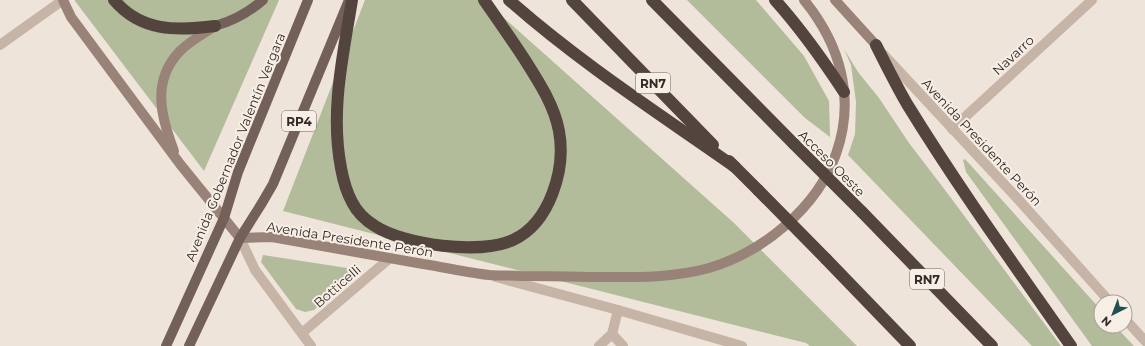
<svg xmlns="http://www.w3.org/2000/svg" width="1145" height="346" viewBox="0 0 1145 346" font-family="Montserrat,sans-serif">
	<style>
		.green { fill: #b2bc9b }
		.lines { fill: none; stroke-linecap: round; stroke-linejoin: round }
		.minor { stroke: #c6b4a6; stroke-width: 10 }
		.tertiary { stroke: #c6b4a6; stroke-width: 10 }
		.secondary { stroke: #998378; stroke-width: 10 }
		.primary { stroke: #736159; stroke-width: 10 }
		.motorway { stroke: #53443e; stroke-width: 12 }
		.motorway-bridge { stroke: #53443e; stroke-width: 12 }
		.labels { text-anchor: middle; dominant-baseline: central; stroke-width: 4; stroke-linejoin: round; paint-order: stroke }
		.shield { fill: #f7eee5; stroke: #6e655f; stroke-width: 1 }
		.shield-label { font-size: 12px; font-weight: bold; fill: #332a26 }
		.street-label { font-size: 13px; fill: #332a26; stroke: #f7eee5 }
	</style>
	<rect width="100%" height="100%" fill="#efe4d9"/>
	<!-- green -->
	<g class="green">
		<path d="M75,0H279L204,171L75,1Z"/>
		<path d="M365,0H484L734,223L857,346H810L806,343L283,211Z"/>
		<path d="M687,0H756L804,56L829,101L830,137L805,118Z"/>
		<path d="M844,49L858,72L879,98L909,143L948,194L1061,346H1032L848,155L855,134L856,102L851,65Z"/>
		<path d="M965,159L1101,310V326H1115L1134,346H1092L966,172L963,160Z"/>
		<path d="M263,255L360,270L314,310L305,312L296,309L261,262Z"/>
	</g>
	<g class="lines">
		<!-- minor -->
		<g class="minor">
			<path d="M0,45L63,0"/>
			<path d="M952,129L1092,0"/>
			<path d="M240,238L255,270L311,346"/>
			<path d="M302,333L390,258"/>
			<path d="M612,334L623,346"/>
			<path d="M599,346L612,334L618,310"/>
		</g>
		<!-- tertiary -->
		<g class="tertiary">
			<path d="M883,54L1017,198L1110,302"/>
			<path d="M496,277L618,310L742,346"/>
			<path d="M1125,319L1145,341"/>
		</g>
		<!-- secondary -->
		<g class="secondary">
			<path d="M63,0L71,17L180,164L240,238L272,237C322,246 373,255 423,264C444,267 468,273 489,275C499,276 510,275 521,276C543,276 565,276 587,277C628,277 669,279 709,268C763,252 817,208 836,154C856,98 840,44 804,0"/>
			<path d="M835,0L876,45"/>
			<path d="M174,151C161,117 151,81 180,51C190,41 203,34 215,26"/>
		</g>
		<!-- primary -->
		<g class="primary">
			<path d="M215,26C233,21 248,13 263,0"/>
			<path d="M166,346L224,218L238,172L308,0"/>
			<path d="M189,346L240,238L262,203L273,184L349,0"/>
		</g>
		<!-- motorway -->
		<g class="motorway">
			<path d="M114,0C141,32 177,31 215,26"/>
			<path d="M352,0C343,56 330,111 341,168C343,179 346,191 352,202C357,212 365,220 375,226C404,245 480,255 513,240C550,223 566,169 559,131C554,105 539,82 525,60C512,40 498,20 484,0"/>
			<path d="M509,0C579,62 658,113 735,167"/>
			<path d="M572,0L713,145"/>
			<path d="M652,0L794,144"/>
			<path d="M775,0C801,29 823,60 844,92"/>
			<path d="M876,45C886,65 896,85 907,104C958,187 1015,266 1071,346"/>
			<path d="M729,161L758,190"/>
			<path d="M862,212L992,346"/>
			<path d="M826,259L910,346"/>
		</g>
		<!-- motorway-bridge -->
		<g class="motorway-bridge">
			<path d="M794,144L862,212"/>
			<path d="M758,190L826,259"/>
		</g>
	</g>
	<g class="labels">
		<!-- shield labels -->
		<g class="shield">
			<rect x="636" y="73" width="34" height="20" rx="3"/>
			<rect x="282" y="111" width="34" height="20" rx="3"/>
			<rect x="910" y="269" width="34" height="20" rx="3"/>
		</g>
		<g class="shield-label">
			<text x="653" y="83">RN7</text>
			<text x="299" y="121">RP4</text>
			<text x="927" y="279">RN7</text>
		</g>
		<!-- street labels -->
		<g class="street-label">
			<text transform="translate(1013 55) rotate(-43)">Navarro</text>
			<text transform="translate(982 142) rotate(47)">Avenida Presidente Perón</text>
			<text transform="translate(235 147) rotate(-68)">Avenida Gobernador Valentín Vergara</text>
			<text transform="translate(832 163) rotate(45)">Acceso Oeste</text>
			<text transform="translate(350 239) rotate(9)">Avenida Presidente Perón</text>
			<text transform="translate(337 286) rotate(-41)">Botticelli</text>
		</g>
	</g>
	<!-- north arrow -->
	<g transform="translate(1113 314) rotate(222)"><circle r="19" fill="#f7eee5" stroke="#a9a099"/>
	<path d="M0-3L7 15L0 10L-7 15Z" fill="#204e51"/>
	<text y="-6" font-size="11" font-weight="bold" text-anchor="middle" fill="#332a26">N</text>
	</g>
</svg>
